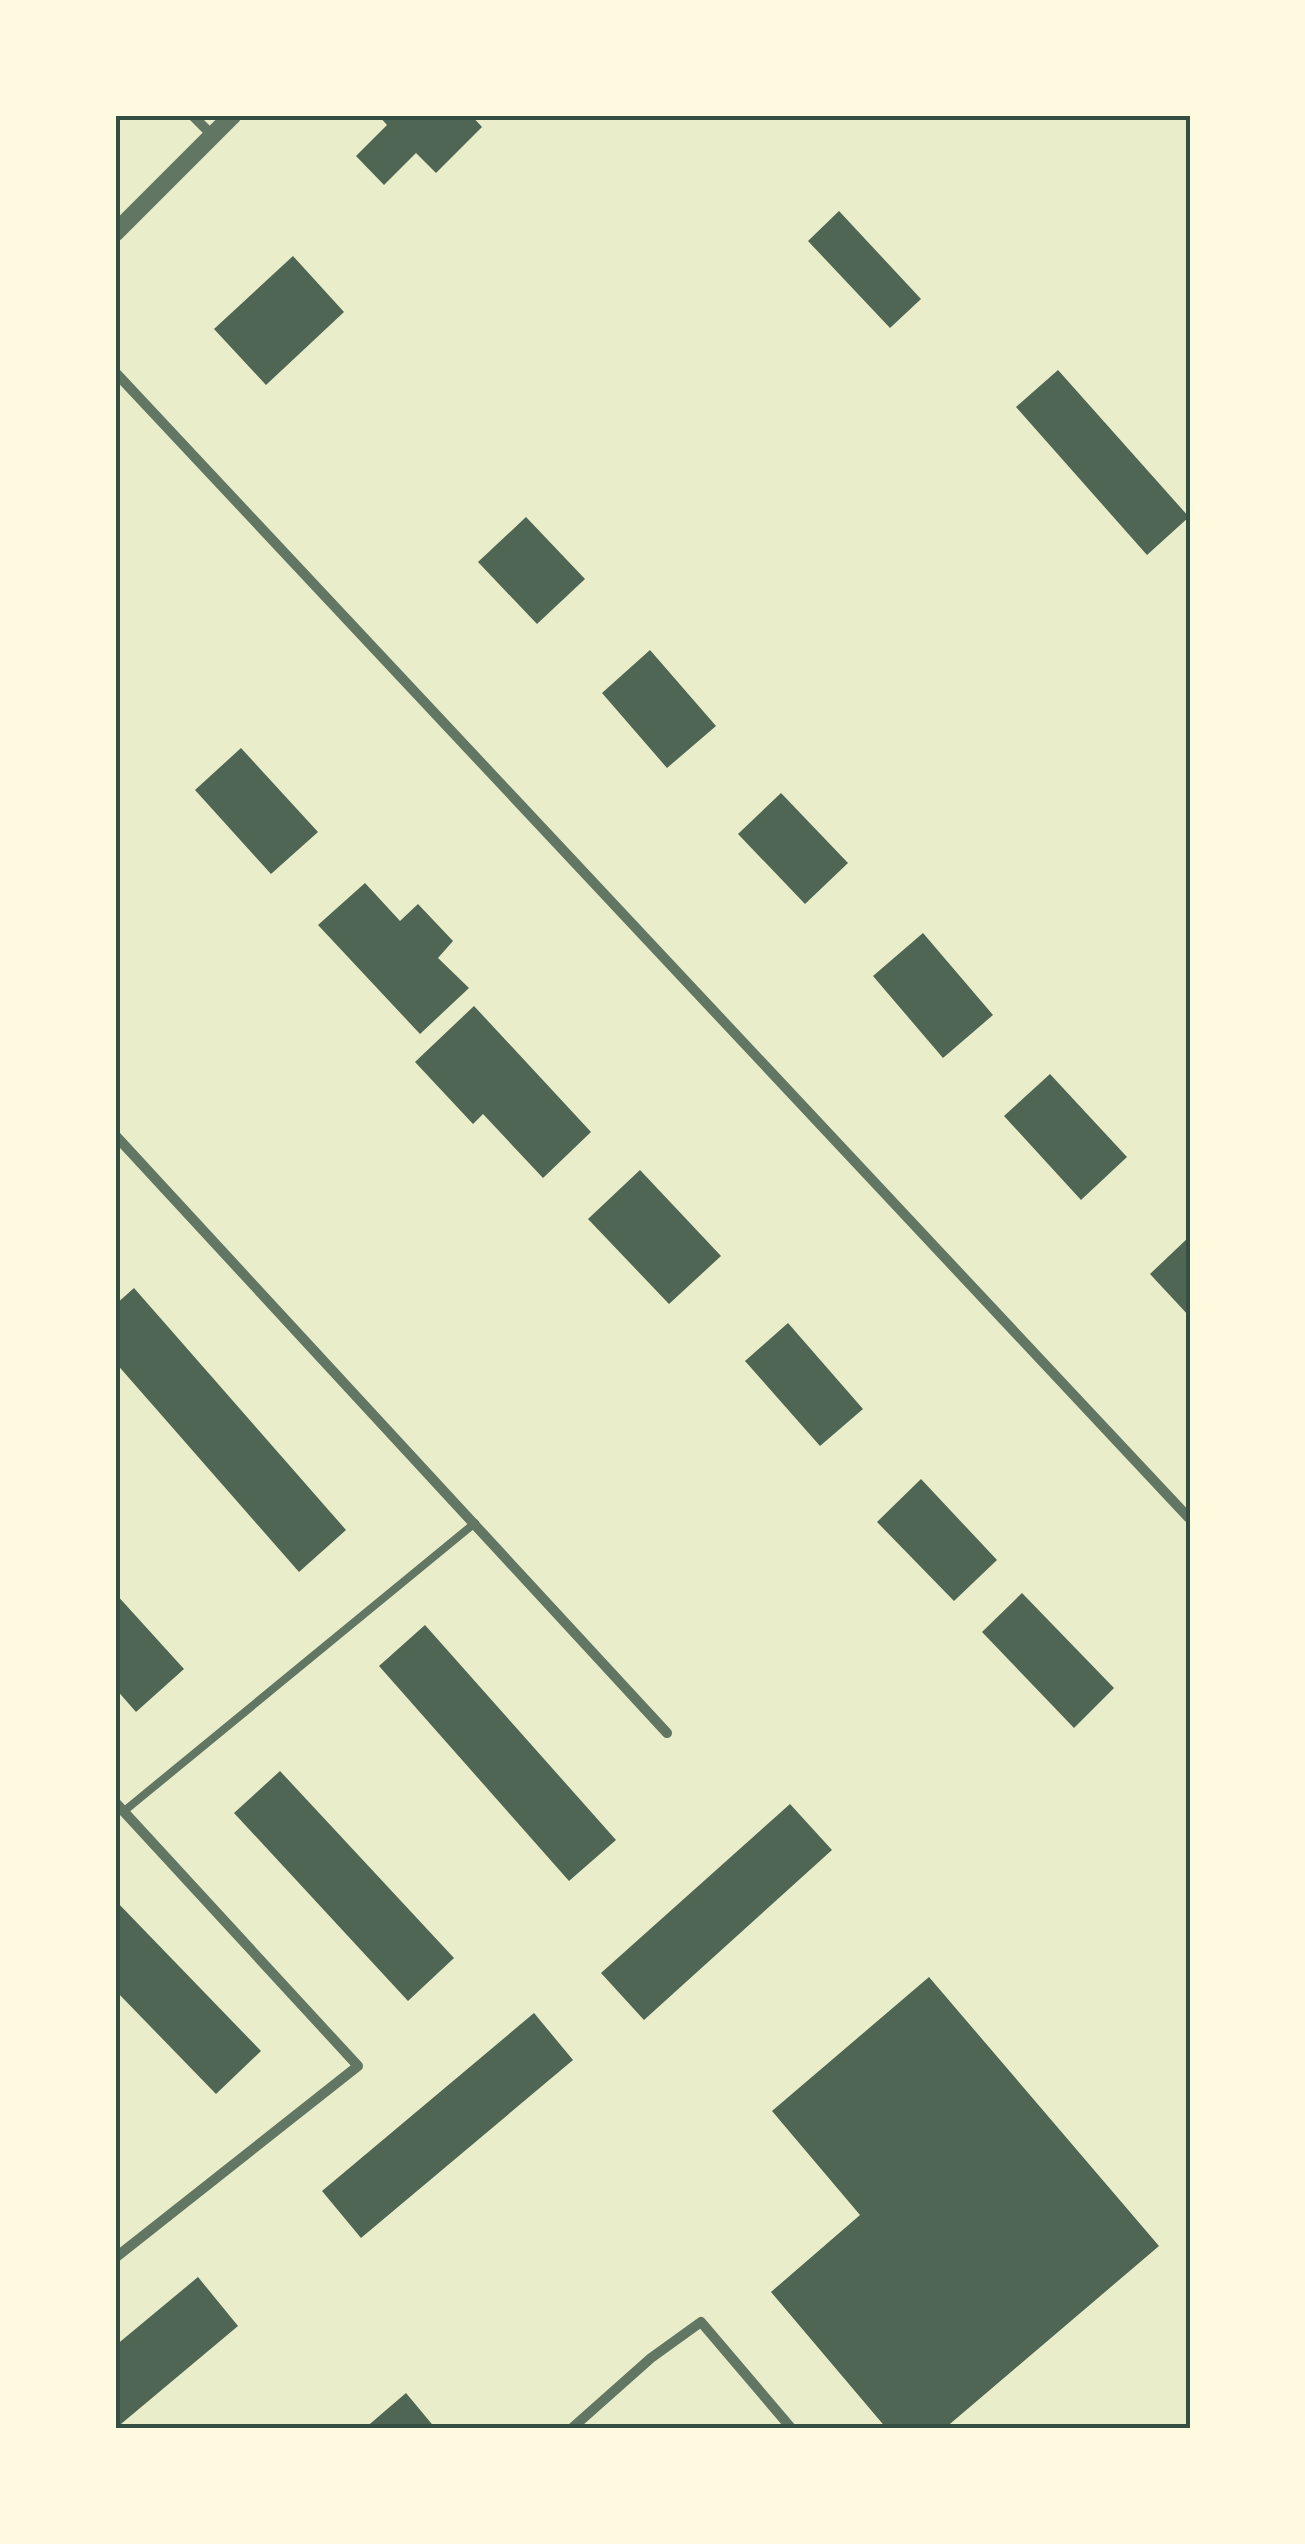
<svg xmlns="http://www.w3.org/2000/svg" width="1305" height="2544" viewBox="0 0 1305 2544" font-family="'Noto Sans',sans-serif">
	<style>
		.building { fill: #4f6655 }
		.lines { fill: none; stroke-linecap: round; stroke-linejoin: round }
		.service { stroke: #617663; stroke-width: 8 }
		.minor { stroke: #617663; stroke-width: 10 }
		.tertiary { stroke: #617663; stroke-width: 18 }
		.neatline { fill: none; stroke: #344e41; stroke-width: 4 }
	</style>
	<rect width="100%" height="100%" fill="#e9edc9"/>
	<!-- building -->
	<g class="building">
		<path d="M378,115H471L482,127L436,173L416,153L384,185L356,156L387,125Z"/>
		<path d="M839,211L921,299L890,328L808,241Z"/>
		<path d="M293,256L344,312L266,385L214,329Z"/>
		<path d="M1058,370L1189,517L1147,555L1016,407Z"/>
		<path d="M526,517L585,579L537,624L478,562Z"/>
		<path d="M650,650L716,726L667,768L602,693Z"/>
		<path d="M241,748L318,832L271,874L195,790Z"/>
		<path d="M781,793L848,863L805,904L738,834Z"/>
		<path d="M365,883L400,921L418,904L453,941L438,958L469,988L420,1034L318,925Z"/>
		<path d="M923,933L993,1015L943,1058L873,976Z"/>
		<path d="M474,1006L591,1132L543,1178L483,1114L473,1124L415,1062Z"/>
		<path d="M1050,1074L1127,1157L1081,1200L1004,1116Z"/>
		<path d="M640,1170L721,1256L669,1304L588,1219Z"/>
		<path d="M1190,1236V1317L1150,1274Z"/>
		<path d="M134,1288L346,1530L299,1572L115,1362V1305Z"/>
		<path d="M788,1323L863,1409L820,1446L745,1361Z"/>
		<path d="M921,1479L997,1560L954,1601L877,1522Z"/>
		<path d="M115,1593L184,1669L136,1712L115,1688Z"/>
		<path d="M1022,1593L1114,1688L1074,1728L982,1632Z"/>
		<path d="M425,1625L616,1840L569,1881L379,1666Z"/>
		<path d="M280,1771L454,1958L408,2001L234,1813Z"/>
		<path d="M790,1804L832,1850L644,2020L601,1973Z"/>
		<path d="M115,1900L261,2051L216,2094L115,1990Z"/>
		<path d="M929,1977L1159,2246L944,2429H887L771,2292L860,2215L772,2111Z"/>
		<path d="M534,2013L573,2060L361,2238L322,2191Z"/>
		<path d="M198,2277L238,2326L115,2429V2346Z"/>
		<path d="M406,2393L436,2429H364Z"/>
	</g>
	<g class="lines">
		<!-- service -->
		<path class="service" d="M123,1812L475,1523"/>
		<!-- minor -->
		<g class="minor">
			<path d="M192,115L213,136"/>
			<path d="M115,372L1188,1517"/>
			<path d="M115,1135L667,1733"/>
			<path d="M115,1802L358,2066L115,2258"/>
			<path d="M571,2429L651,2358L701,2322L792,2429"/>
		</g>
		<!-- tertiary -->
		<path class="tertiary" d="M115,233L233,115"/>
	</g>
	<!-- border -->
	<rect width="1305" height="2544" fill="none" stroke="#fefae0" stroke-width="235"/>
	<rect x="118" y="118" width="1070" height="2308" class="neatline"/>
</svg>
